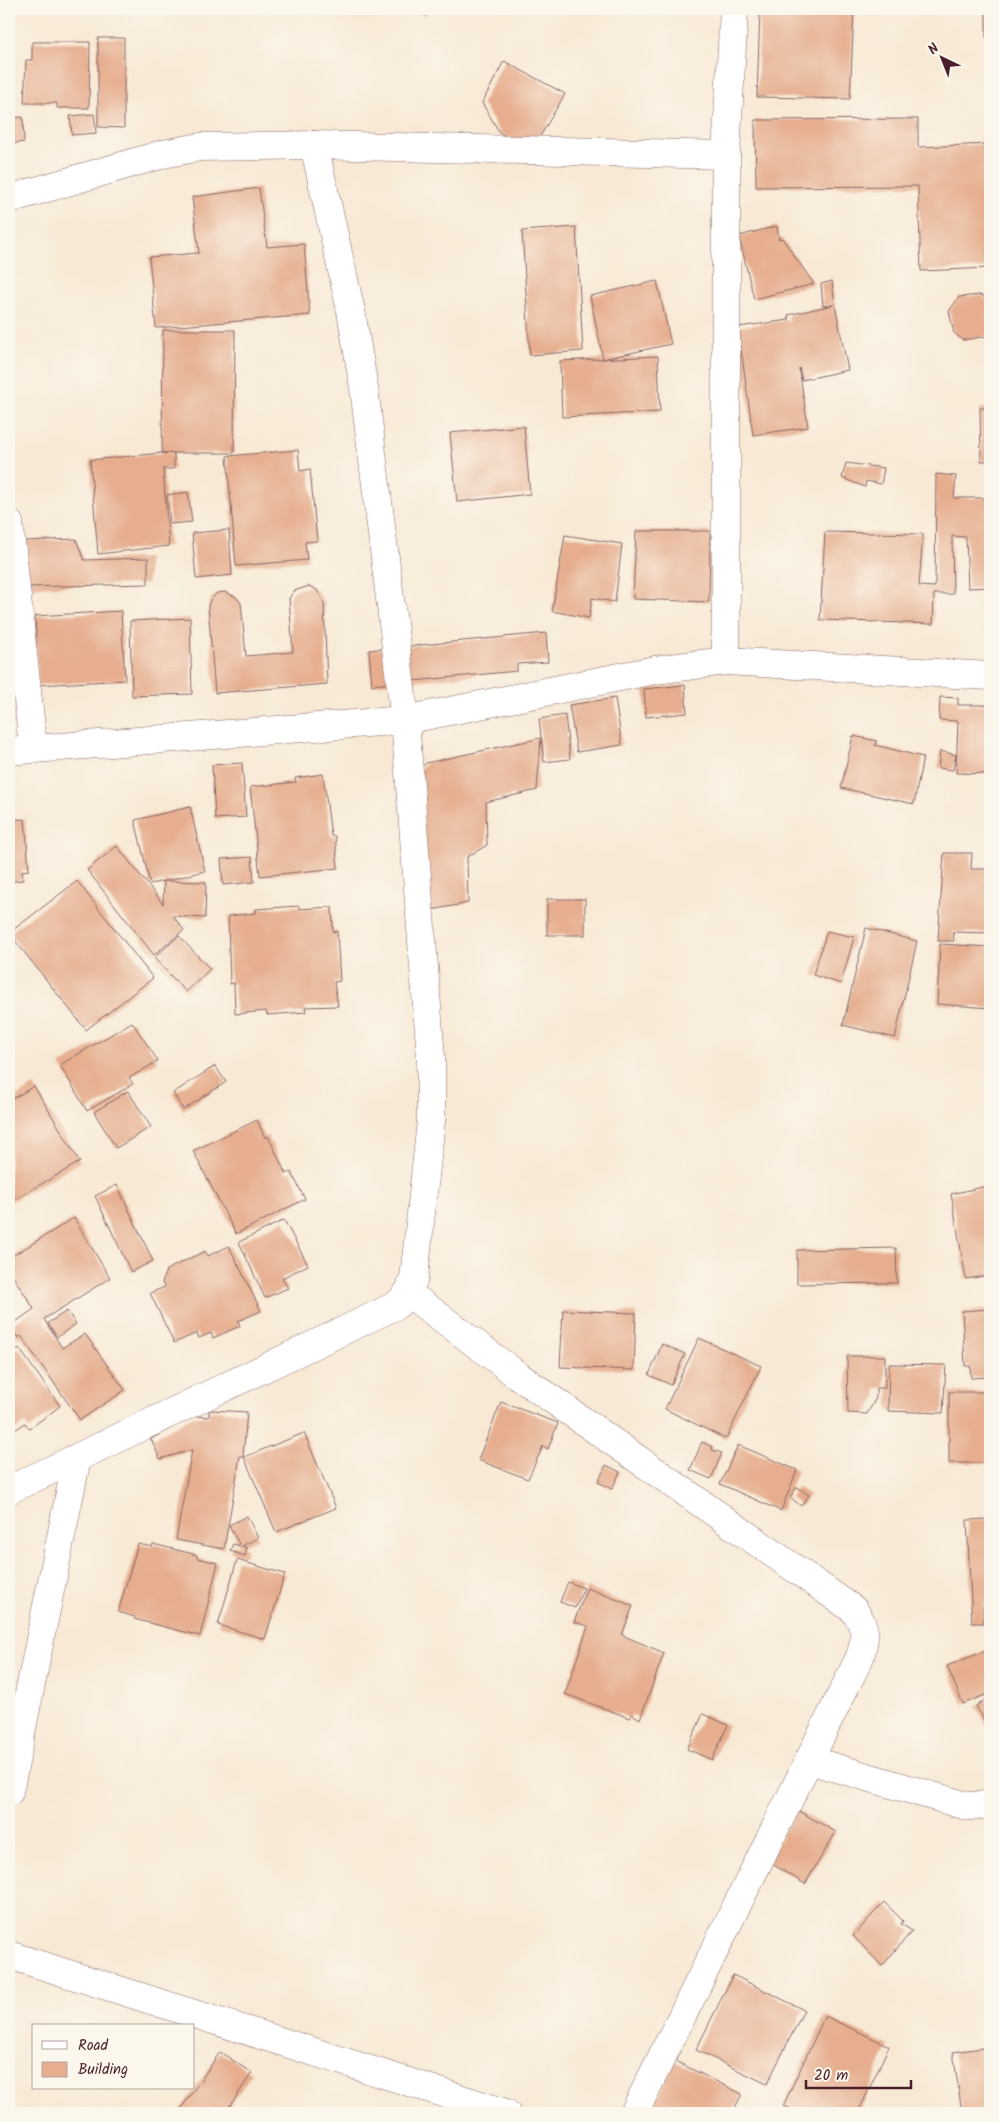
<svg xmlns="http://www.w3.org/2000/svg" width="999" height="2122" viewBox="0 0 999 2122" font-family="Kalam,sans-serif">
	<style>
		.building { fill: #e6ae8e }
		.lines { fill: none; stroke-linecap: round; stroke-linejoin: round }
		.minor-casing { stroke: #876666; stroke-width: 29 }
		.minor { stroke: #fff; stroke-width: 28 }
	</style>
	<rect width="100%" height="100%" fill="#fbf7ec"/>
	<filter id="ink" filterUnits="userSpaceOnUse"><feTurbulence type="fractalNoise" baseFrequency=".02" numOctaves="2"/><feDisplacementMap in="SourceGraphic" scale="10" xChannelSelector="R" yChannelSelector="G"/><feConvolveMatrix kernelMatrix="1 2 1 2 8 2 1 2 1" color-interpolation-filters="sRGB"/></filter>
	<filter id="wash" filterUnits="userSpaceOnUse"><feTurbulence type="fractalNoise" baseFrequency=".0096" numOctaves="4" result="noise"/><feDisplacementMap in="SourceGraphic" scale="20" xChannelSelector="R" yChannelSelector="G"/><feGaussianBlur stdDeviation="1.12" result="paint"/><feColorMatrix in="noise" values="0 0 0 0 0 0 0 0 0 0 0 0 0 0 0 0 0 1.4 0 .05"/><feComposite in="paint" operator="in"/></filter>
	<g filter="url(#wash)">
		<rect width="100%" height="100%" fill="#f8e9d5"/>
		<g id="blocks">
			<!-- building -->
			<g class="building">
				<path d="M417,9H429L425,16Z"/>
				<path d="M760,9H854L850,99L757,97Z"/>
				<rect x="986" y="9" width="4" height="28"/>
				<path d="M98,38H124V128L98,127Z"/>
				<path d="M32,42H90L89,108H57V103H24L26,60H32Z"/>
				<path d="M504,61L565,94L532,150L500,133L482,103Z"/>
				<path d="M94,114L96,133L72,135L70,116Z"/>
				<path d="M23,117L24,142L9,144V118Z"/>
				<path d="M918,119V147L990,144V268L921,271L918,186L756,187L755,120Z"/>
				<path d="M259,188L267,247L304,244L310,315L156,328L149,257L199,253L192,197Z"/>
				<path d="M777,226L779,239L782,238L814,284L754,299L739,236Z"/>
				<path d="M576,227L583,351L530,355L522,231Z"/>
				<path d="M657,281L671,344L603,359L590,296Z"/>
				<path d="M832,281L835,305L848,370L802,380L799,368L808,427L753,435L738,327L789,320L788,315L833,305L823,306L821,284Z"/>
				<path d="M981,295L990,302V332L988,336L963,340L954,333L949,311L959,297Z"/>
				<path d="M163,330H235L234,453H162L174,454V469H163L169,546L98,554L90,460L162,453Z"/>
				<path d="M658,356L660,412L562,417L560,361Z"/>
				<path d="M980,408H990V461H981Z"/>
				<path d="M524,426L530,494L457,502L450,433Z"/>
				<path d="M298,450L300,471L310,469L317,541L305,542L307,560L236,566L227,456Z"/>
				<path d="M846,463L884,468L881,484L866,481L865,487L842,478Z"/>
				<path d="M936,474L956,476L954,498H990V587L968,588L966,537L952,536L953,594H934L933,624L820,620L825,532L923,534L919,586L935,587Z"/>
				<path d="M188,492L192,522L170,524L167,495Z"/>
				<path d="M229,530L232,575L196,579L192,533Z"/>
				<path d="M636,531H710L709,602L633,599Z"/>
				<path d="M565,535L622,544L615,602L592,598L589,618L552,611Z"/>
				<path d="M76,539L84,560L148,558V584L24,587L23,541Z"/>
				<path d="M309,586L317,590L324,603L327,684L215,693L208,606L210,600L217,593L225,592L236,597L241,603L246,656L293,652L289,598L294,591Z"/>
				<path d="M121,611L125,680L38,685L35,616Z"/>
				<path d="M190,618L192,694L132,696L130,621Z"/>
				<path d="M546,633L548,662L517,664V671L372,685L369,650Z"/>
				<path d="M685,685L687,713L646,717L644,689Z"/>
				<path d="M940,697L958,698V705H990V774L956,773L958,721L939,720Z"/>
				<path d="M615,698L622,745L577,752L569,705Z"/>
				<path d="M565,715L570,759L544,762L539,719Z"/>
				<path d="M853,736L877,741L875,745L923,757L914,804L841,788Z"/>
				<path d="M541,738L537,790L486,802L487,845L467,857L468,903L416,913L406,784L426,763Z"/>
				<path d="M940,751L956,755L953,770L938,768Z"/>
				<path d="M242,763L246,817L215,819L212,765Z"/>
				<path d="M323,774L331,836H335L338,868L260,876L250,787L296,782L295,778Z"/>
				<path d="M190,807L205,871L164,881L206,882L205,918L173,916L184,930L154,955L87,870L117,846L163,904L164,881L150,884L135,820Z"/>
				<path d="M25,819L29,870L22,871L23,880L9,882V820Z"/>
				<path d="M944,853H972L971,869H990V933L953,932L954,941H938Z"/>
				<path d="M252,857L254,882L223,885L221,859Z"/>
				<path d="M77,881L153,978L86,1030L9,933Z"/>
				<rect x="547" y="899" width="38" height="36"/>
				<path d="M299,906V909L332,907L333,932L337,931L340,981L334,982L338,1006L305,1007L306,1012L267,1015L266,1011L235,1014L234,983L230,984L228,916L256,913V909Z"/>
				<path d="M866,928L917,941L895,1038L843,1025Z"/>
				<path d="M827,931L854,937L841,984L813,975Z"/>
				<path d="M179,936L210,969L186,992L154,958Z"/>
				<path d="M940,944L990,947V1008L937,1004Z"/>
				<path d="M132,1022L158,1061L129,1078L133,1084L87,1111L60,1065Z"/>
				<path d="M215,1066L226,1082L183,1110L173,1093Z"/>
				<path d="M34,1086L80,1162L10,1202L9,1101Z"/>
				<path d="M128,1091L151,1127L116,1148L94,1112Z"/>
				<path d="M257,1120L265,1138L268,1136L286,1174L291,1172L305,1199L236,1234L193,1151Z"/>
				<path d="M117,1185L153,1261L131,1272L95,1196Z"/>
				<path d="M987,1186L990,1206V1275L966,1279L951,1194Z"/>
				<path d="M74,1218L110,1278L44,1319L62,1348L85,1334L125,1390L80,1420L21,1336L18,1338L10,1326L34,1309L9,1270V1258Z"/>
				<path d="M284,1220L308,1265L282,1278L288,1288L265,1298L239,1242Z"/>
				<path d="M229,1246L261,1311L238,1321L240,1326L213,1338L211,1333L199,1338L197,1333L174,1343L150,1293L165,1287L162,1283L166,1270L205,1251L208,1256Z"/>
				<path d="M896,1248L897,1283L797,1284V1250Z"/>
				<path d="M990,1309V1377L971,1378L970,1366H965L962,1311Z"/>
				<path d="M563,1310L636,1313L634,1370L560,1367Z"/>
				<path d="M67,1311L76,1324L57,1337L48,1323Z"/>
				<path d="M699,1338L761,1366L726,1439L665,1409Z"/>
				<path d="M662,1344L685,1354L671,1385L649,1375Z"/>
				<path d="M19,1348L60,1406L29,1429L25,1423L9,1434V1355Z"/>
				<path d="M847,1356H885V1388H876V1398L867,1414L848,1413Z"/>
				<path d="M889,1364L946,1365L943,1413L888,1411Z"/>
				<rect x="949" y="1392" width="41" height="71"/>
				<path d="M501,1402L558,1423L548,1449L543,1446L528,1479L478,1460Z"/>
				<path d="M209,1410L247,1412L243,1457L240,1456L224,1549L176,1540L192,1450L160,1459L151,1439L193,1416L209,1417Z"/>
				<path d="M304,1433L336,1508L276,1532L244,1457Z"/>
				<path d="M702,1442L713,1447L712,1450L722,1453L711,1479L690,1470Z"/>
				<path d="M738,1445L797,1470L781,1511L720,1484Z"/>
				<path d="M606,1465L620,1472L612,1489L598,1482Z"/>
				<path d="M797,1487L809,1495L801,1506L790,1497Z"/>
				<path d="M247,1516L258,1538L242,1546L247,1548L245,1556L230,1551L233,1544L240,1546L229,1525Z"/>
				<path d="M990,1519V1604L983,1606L984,1623H972L967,1520Z"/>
				<path d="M138,1544L152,1547L153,1544L197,1555V1558L218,1563L200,1636L134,1619L135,1617L118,1612Z"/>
				<path d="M237,1560L285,1574L265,1639L218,1625Z"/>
				<path d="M568,1582L584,1588L575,1608L560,1602Z"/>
				<path d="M587,1588L633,1606L622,1635L664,1653L640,1719L632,1714L630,1718L565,1694L588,1626L574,1622Z"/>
				<path d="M990,1649V1693L963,1704L947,1666Z"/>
				<path d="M990,1697V1730L976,1706Z"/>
				<path d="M703,1714L728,1725L712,1760L687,1749Z"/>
				<path d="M797,1810L836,1832L805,1884L767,1861Z"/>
				<path d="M884,1902L903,1921L901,1924L912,1931L882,1966L853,1936Z"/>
				<path d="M733,1975L804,2010L767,2084L696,2050Z"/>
				<path d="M825,2016L889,2046L858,2113H799L783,2106Z"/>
				<path d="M990,2047V2113H962L953,2052Z"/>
				<path d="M220,2052L252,2073L225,2113H178Z"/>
				<path d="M675,2061L742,2094L732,2113H649Z"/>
			</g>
		</g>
	</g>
	<g filter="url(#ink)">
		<use href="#blocks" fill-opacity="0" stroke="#876666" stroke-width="1"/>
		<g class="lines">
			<defs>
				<g id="minor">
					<path d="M9,199L163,154L200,147L314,145L726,155"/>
					<path d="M9,523L33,747"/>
					<path d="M726,661V155L734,9"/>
					<path d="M9,751L405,720L655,670L726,661L990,676"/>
					<path d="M408,1293L520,1377L854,1610C867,1629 866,1635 860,1657L634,2113"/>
					<path d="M9,1490L397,1305L408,1293L414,1278L431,1121V1058L405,720L364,388L351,311L314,145"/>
					<path d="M809,1760L967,1806L990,1805"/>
					<path d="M9,1792L77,1458"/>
					<path d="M9,1955L506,2113"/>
				</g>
			</defs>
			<!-- minor casing -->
			<use href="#minor" class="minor-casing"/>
			<!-- minor -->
			<use href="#minor" class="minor"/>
		</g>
	</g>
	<!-- margin -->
	<rect width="999" height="2122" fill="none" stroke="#fbf7ec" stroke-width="30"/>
	<!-- legend -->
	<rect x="32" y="2024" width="162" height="65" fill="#fbf7ec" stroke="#b4a19f"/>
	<rect x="42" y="2041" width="25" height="8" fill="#ffffff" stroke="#b4a19f"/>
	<text x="78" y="2050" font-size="15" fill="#4a1f2b">Road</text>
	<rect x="42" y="2062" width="25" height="15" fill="#e6ae8e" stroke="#b4a19f"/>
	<text x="78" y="2074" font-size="15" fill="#4a1f2b">Building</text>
	<!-- north arrow -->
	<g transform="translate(942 58) rotate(317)" stroke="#fbf7ec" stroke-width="4" paint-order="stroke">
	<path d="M0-4L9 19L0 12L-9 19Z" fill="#4a1f2b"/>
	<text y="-8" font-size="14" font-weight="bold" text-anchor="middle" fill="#4a1f2b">N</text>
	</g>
	<!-- scale -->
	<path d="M806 2080v8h105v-8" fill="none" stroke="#4a1f2b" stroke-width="2.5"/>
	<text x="814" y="2080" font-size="15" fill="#4a1f2b" stroke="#fbf7ec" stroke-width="4" paint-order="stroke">20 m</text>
</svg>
